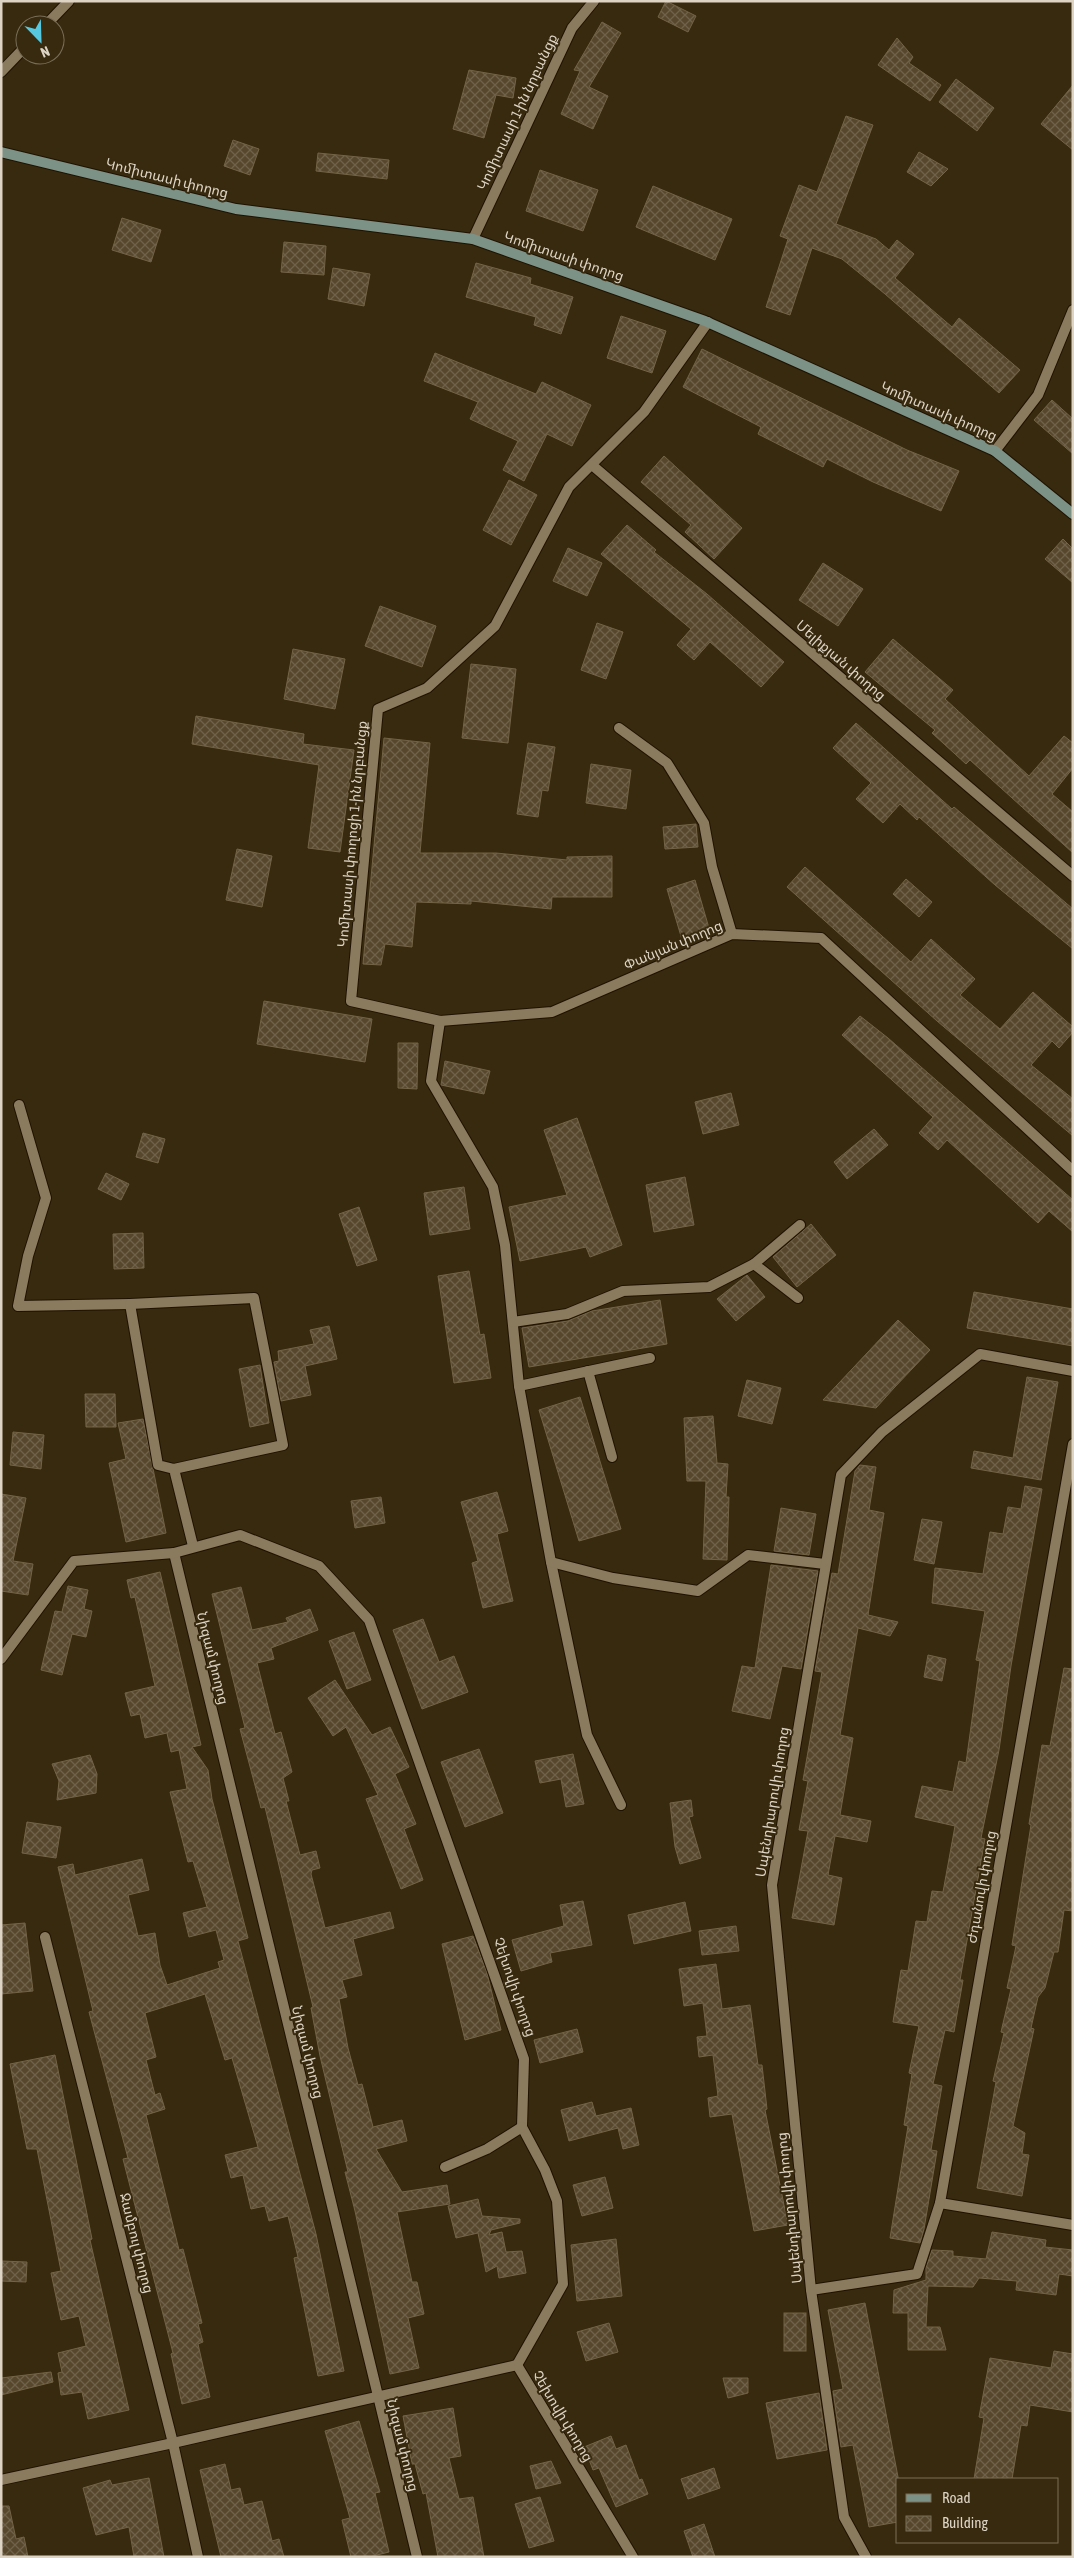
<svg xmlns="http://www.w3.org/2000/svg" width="1074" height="2558" viewBox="0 0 1074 2558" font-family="'Asap Condensed','Noto Sans Armenian',sans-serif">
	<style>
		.building { fill: url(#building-cross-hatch); stroke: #736347 }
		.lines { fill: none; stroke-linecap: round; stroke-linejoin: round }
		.service-casing { stroke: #1f1200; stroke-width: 12 }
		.minor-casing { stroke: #1f1200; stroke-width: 12 }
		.tertiary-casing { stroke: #1f1200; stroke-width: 12 }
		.secondary-casing { stroke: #1f1200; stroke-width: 12 }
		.service { stroke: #8a7a5e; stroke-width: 10 }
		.minor { stroke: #8a7a5e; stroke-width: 10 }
		.tertiary { stroke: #8a7a5e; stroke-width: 10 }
		.secondary { stroke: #7c9286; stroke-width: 10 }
		.labels { text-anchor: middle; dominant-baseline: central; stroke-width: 4; stroke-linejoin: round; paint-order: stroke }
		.street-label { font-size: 14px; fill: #ddd4c5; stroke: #382a0f }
	</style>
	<defs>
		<pattern id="building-cross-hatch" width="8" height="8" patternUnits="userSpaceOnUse" patternTransform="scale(1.25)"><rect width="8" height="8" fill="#57482d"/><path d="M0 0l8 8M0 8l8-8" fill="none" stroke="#6f624a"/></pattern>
	</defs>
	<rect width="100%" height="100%" fill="#382a0f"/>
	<!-- building -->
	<g class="building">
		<path d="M666,1L696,16L688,32L658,17Z"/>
		<path d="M602,22L621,33L589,87L608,96L593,129L561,114L580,71L574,70Z"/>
		<path d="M897,38L913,57L909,63L941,85L930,101L878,65Z"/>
		<path d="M469,70L516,78L513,98L496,95L484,138L453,129Z"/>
		<path d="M956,79L994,108L977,131L939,102Z"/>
		<path d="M1073,85V150L1041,124Z"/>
		<path d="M846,116L873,125L836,224L876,239L889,250L897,240L914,254L895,278L952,327L959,318L1020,370L999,393L885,294L842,259L812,248L790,315L766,307L788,239L780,236L799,185L817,192Z"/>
		<path d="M233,140L259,149L250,175L224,166Z"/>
		<path d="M919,152L948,169L931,186L907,172Z"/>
		<path d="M318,153L389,160L387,179L316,171Z"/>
		<path d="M540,170L598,190L583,231L526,211Z"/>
		<path d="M653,186L732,219L715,260L636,227Z"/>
		<path d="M122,218L161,230L151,262L112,250Z"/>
		<path d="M284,242L326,246L324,275L281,272Z"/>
		<path d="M476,263L531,278L530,284L573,297L561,334L534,325L536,317L466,297Z"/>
		<path d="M333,268L370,274L364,306L328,299Z"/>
		<path d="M621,316L666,331L652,373L607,358Z"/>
		<path d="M702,349L907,450L959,471L941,511L873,482L827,459L823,467L758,434L761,427L683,387Z"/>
		<path d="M435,353L536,394L542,382L591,405L572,446L547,434L524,481L503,470L518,441L470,419L478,402L424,381Z"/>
		<path d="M1052,400L1073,419V454L1034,420Z"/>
		<path d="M664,456L742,528L714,559L685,532L691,525L641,482Z"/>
		<path d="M509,480L537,495L511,545L483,530Z"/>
		<path d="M627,525L656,550L654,552L707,594L784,662L761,687L710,642L694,660L677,645L691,629L601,554Z"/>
		<path d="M1063,539L1073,549V583L1045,559Z"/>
		<path d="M568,548L602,563L587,596L553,581Z"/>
		<path d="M823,563L863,589L838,626L799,600Z"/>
		<path d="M380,606L436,626L422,667L365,646Z"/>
		<path d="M597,623L623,632L606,679L581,670Z"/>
		<path d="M893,639L953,690L945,699L1029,776L1064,736L1073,743V768L1052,794L1073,812V853L970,760L966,764L932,733L935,730L865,672Z"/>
		<path d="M293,649L345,659L335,709L284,699Z"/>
		<path d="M471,664L516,669L508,743L462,738Z"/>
		<path d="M196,716L304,734L303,744L354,750L340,852L308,848L319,765L192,744Z"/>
		<path d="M856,723L952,809L954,807L1073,909V949L995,885L919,817L917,820L900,804L883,823L856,799L871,783L833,748Z"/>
		<path d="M384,738L430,743L420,853H496L567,860V857L612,856V897H552L551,909L471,901V904L416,902L412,947L385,944L381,965L363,964Z"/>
		<path d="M528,743L555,747L548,791L542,790L538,817L517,814Z"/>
		<path d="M591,764L631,770L626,809L586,803Z"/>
		<path d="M696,824L698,847L665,849L663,827Z"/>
		<path d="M237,849L272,856L262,907L226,900Z"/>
		<path d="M805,867L911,962L931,939L975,979L960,995L1000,1029L1033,992L1073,1027V1032L1059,1048L1052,1041L1031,1065L1073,1099V1136L937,1021L787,887Z"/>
		<path d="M906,879L932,902L919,917L893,894Z"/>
		<path d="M695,880L711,935L683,943L667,889Z"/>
		<path d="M264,1001L372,1019L365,1062L257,1044Z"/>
		<path d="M860,1016L888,1038L1073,1200V1232L1049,1211L1038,1223L947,1140L938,1150L919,1133L933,1117L842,1035Z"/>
		<path d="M398,1043H418L417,1089L398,1088Z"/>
		<path d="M445,1061L490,1071L484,1094L441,1085Z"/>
		<path d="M731,1093L739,1125L703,1134L695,1102Z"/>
		<path d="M577,1118L622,1245L590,1257L586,1247L520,1261L509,1207L567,1195L544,1130Z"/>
		<path d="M874,1129L888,1145L847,1179L834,1162Z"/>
		<path d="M143,1133L165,1139L158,1163L136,1157Z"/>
		<path d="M106,1173L129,1184L121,1200L98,1189Z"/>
		<path d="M685,1177L694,1225L654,1232L646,1185Z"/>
		<path d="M464,1187L470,1229L430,1235L424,1193Z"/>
		<path d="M359,1207L377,1260L357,1266L339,1214Z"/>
		<path d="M811,1224L836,1255L797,1287L773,1257Z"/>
		<path d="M143,1233L144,1268L114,1269L113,1234Z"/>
		<path d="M469,1271L480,1335L484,1334L491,1378L454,1383L438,1276Z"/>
		<path d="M747,1275L765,1297L736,1321L717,1299Z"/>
		<path d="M974,1292L1073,1309V1346L967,1328Z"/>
		<path d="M660,1300L667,1344L529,1367L522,1328L568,1321L592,1311Z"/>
		<path d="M898,1320L930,1350L894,1388L876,1408L823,1400Z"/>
		<path d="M329,1326L337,1359L305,1366L311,1395L281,1401L274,1362L279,1361L278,1351L314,1344L310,1330Z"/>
		<path d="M260,1365L269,1423L250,1427L239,1369Z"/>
		<path d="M1027,1377L1058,1382L1041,1480L971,1468L974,1451L1013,1458Z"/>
		<path d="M747,1380L781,1388L772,1424L738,1416Z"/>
		<path d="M85,1394H115L116,1427H86Z"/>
		<path d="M580,1397L621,1529L579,1541L539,1410Z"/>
		<path d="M713,1416L717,1463L728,1464L726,1497H729L727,1560L703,1559L706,1481H687L684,1418Z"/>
		<path d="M143,1419L166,1533L126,1542L109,1463L126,1459L118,1423Z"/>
		<path d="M13,1432L44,1435L41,1469L10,1465Z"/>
		<path d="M860,1465L876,1467L869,1510L884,1513L868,1615L898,1622L890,1636L858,1628L840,1735L853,1738L840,1815L871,1821L867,1842L835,1836L828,1875L842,1878L834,1925L792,1918L808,1831L799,1830L808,1781L803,1780L822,1672L815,1671L832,1573L838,1574L855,1471Z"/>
		<path d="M1025,1486L1042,1489L1011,1666L999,1750L981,1838L985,1839L960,1980H963L954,2032L945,2030L933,2084L942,2086L931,2150L937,2151L924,2229L920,2243L890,2238L908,2126L904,2125L912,2074L909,2073L919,2026L893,2022L901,1970L908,1971L916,1921L927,1922L932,1891L943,1892L955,1826L915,1817L922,1786L953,1792L959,1761L966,1763L980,1661L976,1660L985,1611L932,1603L935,1568L983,1574L990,1532L1003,1534L1008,1507L1021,1509Z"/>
		<path d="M497,1492L508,1531L497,1534L513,1601L483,1608L472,1563L478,1561L461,1502Z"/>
		<path d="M1,1494L26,1498L13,1561L33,1564L28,1595L1,1591Z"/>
		<path d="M381,1497L385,1523L355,1528L351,1501Z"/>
		<path d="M781,1508L816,1514L809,1555L774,1551Z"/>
		<path d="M922,1519L942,1522L934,1564L914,1560Z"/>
		<path d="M771,1565L818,1571L801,1669L782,1666L770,1719L732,1711L742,1666L755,1668Z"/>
		<path d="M160,1572L201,1745L192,1747L208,1770L212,1799L248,1938L238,1941L316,2234L344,2371L318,2376L294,2258L298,2257L288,2216L269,2221L265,2206L251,2209L243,2175L231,2178L225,2155L258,2147L232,2058L225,2060L205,1994L145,2013L156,2057L146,2060L155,2095L160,2093L165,2109L146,2115L179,2250L183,2249L202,2323L198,2324L203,2342L198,2344L210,2397L182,2404L171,2354L173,2353L123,2159L128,2158L89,2012L93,2011L58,1867L73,1864L75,1875L142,1859L149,1890L128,1895L138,1936L155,1933L160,1965L167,1985L220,1968L218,1962L224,1960L216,1930L189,1937L183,1913L207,1907L193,1861L188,1862L170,1792L187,1789L179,1750L171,1752L167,1733L145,1738L140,1714L131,1716L125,1693L155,1686L135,1597L131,1598L127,1580Z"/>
		<path d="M68,1586L88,1590L84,1609L92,1611L86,1637L72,1634L62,1675L41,1670L55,1611L62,1612Z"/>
		<path d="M241,1587L252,1630L288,1622L286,1618L310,1609L318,1630L271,1648L274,1659L257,1663L275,1734L281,1732L292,1772L283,1778L289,1801H286L300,1855L316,1851L320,1868L312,1870L311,1874L325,1928L390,1912L394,1928L353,1939L362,1975L342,1980L347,1997L339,1999L348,2048L358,2085L362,2084L373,2127L402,2120L407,2141L376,2149L402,2192L447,2185L450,2204L397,2212L412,2282H417L424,2314L408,2318L419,2368L390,2374L355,2211L345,2172H348L320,2056L311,2008L313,2007L265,1807L261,1808L240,1729L245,1728L212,1594Z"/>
		<path d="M423,1619L439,1662L454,1656L468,1692L422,1709L393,1630Z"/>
		<path d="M354,1632L371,1680L347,1689L329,1641Z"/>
		<path d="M928,1655L946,1659L942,1681L924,1677Z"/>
		<path d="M1064,1668L1073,1669V1911L1064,1910L1058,1952H1054L1045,1988L1038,1997L1031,2028L1034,2029L1013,2126L1025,2133L1022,2154L1029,2155L1022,2196L977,2188L996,2082L993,2081L1004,2033L1001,2032L1011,1989L1007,1988L1016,1946L1012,1945L1031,1825L1029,1824L1042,1745L1050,1746Z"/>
		<path d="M335,1680L372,1735L390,1727L409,1767L395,1774L416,1824L404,1829L423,1880L401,1889L366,1799L378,1795L346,1727L333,1736L308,1698Z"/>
		<path d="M479,1749L503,1813L465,1827L441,1762Z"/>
		<path d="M573,1754L584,1804L566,1807L561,1779L540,1783L535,1761Z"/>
		<path d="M90,1755L97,1774L96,1793L57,1800L59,1781L52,1764Z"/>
		<path d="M691,1800L693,1816L689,1817L701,1858L680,1864L675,1847L670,1803Z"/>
		<path d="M27,1822L61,1827L56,1858L22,1853Z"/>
		<path d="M583,1901L592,1945L550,1953L552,1962L521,1971L512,1940L564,1926L560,1905Z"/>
		<path d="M685,1902L691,1931L634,1944L628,1915Z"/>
		<path d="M25,1923L33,1991L1,1994V1925Z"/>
		<path d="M736,1926L739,1951L702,1955L699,1931Z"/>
		<path d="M473,1936L487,1973L501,2030L465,2040L442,1944Z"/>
		<path d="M716,1964L722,2009L750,2005L758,2065H762L767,2109L765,2110L788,2225L754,2231L732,2114L710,2117L708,2098L718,2096L713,2055L699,2057L697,2037L707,2036L703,2003L684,2006L679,1969Z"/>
		<path d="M577,2029L583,2052L540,2063L534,2040Z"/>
		<path d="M55,2055L92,2239L90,2240L129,2410L88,2419L82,2392L61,2395L58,2373L62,2372L58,2353L86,2346L79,2316L61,2320L51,2273L61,2271L37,2149H27L10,2064Z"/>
		<path d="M592,2102L596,2116L631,2108L639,2145L623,2149L618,2128L569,2141L561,2110Z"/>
		<path d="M605,2177L613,2208L582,2216L573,2185Z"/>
		<path d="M478,2199L482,2216L520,2219V2223L491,2230L489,2235L502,2232L506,2252L522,2251L526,2273L499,2278L497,2266L486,2272L478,2233L456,2238L448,2206Z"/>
		<path d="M992,2232L1046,2240L1045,2247L1073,2250V2276L1059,2274L1056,2295L1016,2290L1017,2281L979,2278L973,2287L928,2286L926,2327H940L946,2350H908V2313H893L894,2290L926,2280V2268L932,2250L953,2251V2256L986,2259Z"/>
		<path d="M616,2239L622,2296L577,2301L571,2245Z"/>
		<path d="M1,2261L27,2262L26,2282L1,2281Z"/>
		<path d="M865,2303L898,2477V2522L869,2527L853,2445L841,2447L833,2391L843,2389L828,2310Z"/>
		<rect x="784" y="2313" width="22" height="38"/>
		<path d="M609,2323L618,2352L586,2361L577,2332Z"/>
		<path d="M1054,2351L1073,2354V2412L1030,2405L1027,2426L1021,2425L1012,2479H974L984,2418L979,2417L990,2358L1051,2368Z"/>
		<path d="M51,2372L53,2382L1,2395V2378Z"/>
		<path d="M723,2378H748V2393L728,2398Z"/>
		<path d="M819,2393L827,2450L777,2459L766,2403Z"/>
		<path d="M453,2408L461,2456L449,2458L459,2499L473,2497L484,2557H438L426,2493L423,2494L415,2464H412L403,2416Z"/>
		<path d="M359,2421L380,2492L375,2493L389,2552L369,2557H351L342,2520L350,2518L325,2431Z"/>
		<path d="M611,2436L616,2449L626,2445L639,2480L642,2479L648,2494L616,2507L599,2468L593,2470L584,2447Z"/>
		<path d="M551,2461L561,2483L536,2489L530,2466Z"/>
		<path d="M225,2464L231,2490L240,2488L244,2505L262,2501L272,2541L279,2539L284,2557H221L200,2470Z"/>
		<path d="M714,2468L720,2488L688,2499L681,2479Z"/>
		<path d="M149,2478L164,2557H134L129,2527L96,2535L83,2488L110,2480L112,2485Z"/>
		<path d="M540,2497L554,2541L529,2548L515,2504Z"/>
		<path d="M1,2506H9L16,2539L24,2537L28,2557H1Z"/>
		<path d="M704,2524L715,2557H693L684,2531Z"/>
	</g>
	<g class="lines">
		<defs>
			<g id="service">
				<path d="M440,1021L431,1081L493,1187L505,1245L519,1386L551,1562L587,1735L621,1805"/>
				<path d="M754,1264L798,1298"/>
				<path d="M513,1322L567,1314L623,1291L709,1287L754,1264L800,1225"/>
				<path d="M588,1371L612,1457"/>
				<path d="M519,1386L650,1358"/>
				<path d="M551,1562L613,1578L698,1591L748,1555L825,1564"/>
			</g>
			<g id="minor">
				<path d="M473,239L572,28L594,1"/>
				<path d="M708,322L644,412L569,487L495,626L427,688L378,709L351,1001L440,1021L552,1012L732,934L821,938L1073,1171"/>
				<path d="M995,451L1038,395L1073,310"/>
				<path d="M592,465L1073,876"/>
				<path d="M619,728L667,763L704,823L712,867L732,934"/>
				<path d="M19,1105L46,1198L28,1256L18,1306L130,1304"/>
				<path d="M1073,1444L940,2203L1073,2225"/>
				<path d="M174,1469L283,1445L254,1298L130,1304L158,1465L174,1469L193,1546"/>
				<path d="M174,1553L417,2557"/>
				<path d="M1,1659L74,1561L174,1553L240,1535L319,1566L369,1620L524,2059L522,2127L545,2170L557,2201L563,2284L517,2365"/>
				<path d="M45,1937L173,2443L198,2557"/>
				<path d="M445,2167L487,2149L522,2127"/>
				<path d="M811,2290L917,2274L940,2203"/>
				<path d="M517,2365L633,2557"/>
				<path d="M1,2480L173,2443L517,2365"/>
				<path d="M866,2557L844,2517L811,2290L772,1885L841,1475L882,1432L980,1354L1073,1371"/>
			</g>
			<g id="tertiary">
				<path d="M46,25L69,1"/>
				<path d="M1,72L25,47"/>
			</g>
			<path id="secondary" d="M1,152L236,209L473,239L705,321L995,451L1073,514"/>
		</defs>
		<!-- service casing -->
		<use href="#service" class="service-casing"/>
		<!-- minor casing -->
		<use href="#minor" class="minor-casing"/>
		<!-- tertiary casing -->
		<use href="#tertiary" class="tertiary-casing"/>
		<!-- secondary casing -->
		<use href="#secondary" class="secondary-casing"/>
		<!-- service -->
		<use href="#service" class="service"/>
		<!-- minor -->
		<use href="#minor" class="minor"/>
		<!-- tertiary -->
		<use href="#tertiary" class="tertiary"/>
		<!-- secondary -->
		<use href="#secondary" class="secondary"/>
	</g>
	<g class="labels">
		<!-- street labels -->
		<g class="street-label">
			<text transform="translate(517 112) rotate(-65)">Կոմիտասի 1-ին նրբանցք</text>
			<text transform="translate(167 178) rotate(14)">Կոմիտասի փողոց</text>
			<text transform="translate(564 256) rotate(19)">Կոմիտասի փողոց</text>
			<text transform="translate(939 411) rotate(24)">Կոմիտասի փողոց</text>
			<text transform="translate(841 660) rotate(41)">Մելիքյան փողոց</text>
			<text transform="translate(352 834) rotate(-85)">Կոմիտասի փողոցի 1-ին նրբանցք</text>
			<text transform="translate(673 945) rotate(-23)">Փանյան փողոց</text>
			<text transform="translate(213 1658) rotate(76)">Նիզամ փողոց</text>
			<text transform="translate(772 1802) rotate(-81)">Սպենդիարովի փողոց</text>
			<text transform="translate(981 1887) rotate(-80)">Ժդանովի փողոց</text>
			<text transform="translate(515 1987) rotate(71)">Չեխովի փողոց</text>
			<text transform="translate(308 2052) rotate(76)">Նիզամ փողոց</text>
			<text transform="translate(789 2208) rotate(-96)">Սպենդիարովի փողոց</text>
			<text transform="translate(137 2243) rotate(76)">Ջամբուլ փողոց</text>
			<text transform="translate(563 2416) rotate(59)">Չեխովի փողոց</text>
			<text transform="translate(403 2445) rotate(76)">Նիզամ փողոց</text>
		</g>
	</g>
	<!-- border -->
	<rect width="1074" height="2558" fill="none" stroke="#ddd4c5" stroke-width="5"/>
	<!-- legend -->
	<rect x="896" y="2478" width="162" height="65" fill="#382a0f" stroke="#7a6e58"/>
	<rect x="906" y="2494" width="25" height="8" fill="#7c9286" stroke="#7a6e58"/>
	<text x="942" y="2503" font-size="15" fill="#ddd4c5">Road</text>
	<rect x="906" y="2516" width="25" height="15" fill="url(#building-cross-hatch)" stroke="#7a6e58"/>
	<text x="942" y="2528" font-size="15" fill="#ddd4c5">Building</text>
	<!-- north arrow -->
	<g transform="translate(40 40) rotate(157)"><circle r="24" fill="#382a0f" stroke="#7a6e58"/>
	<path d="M0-4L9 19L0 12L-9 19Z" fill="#56c9e1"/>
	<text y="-8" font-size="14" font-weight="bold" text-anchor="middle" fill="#ddd4c5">N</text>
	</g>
</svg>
